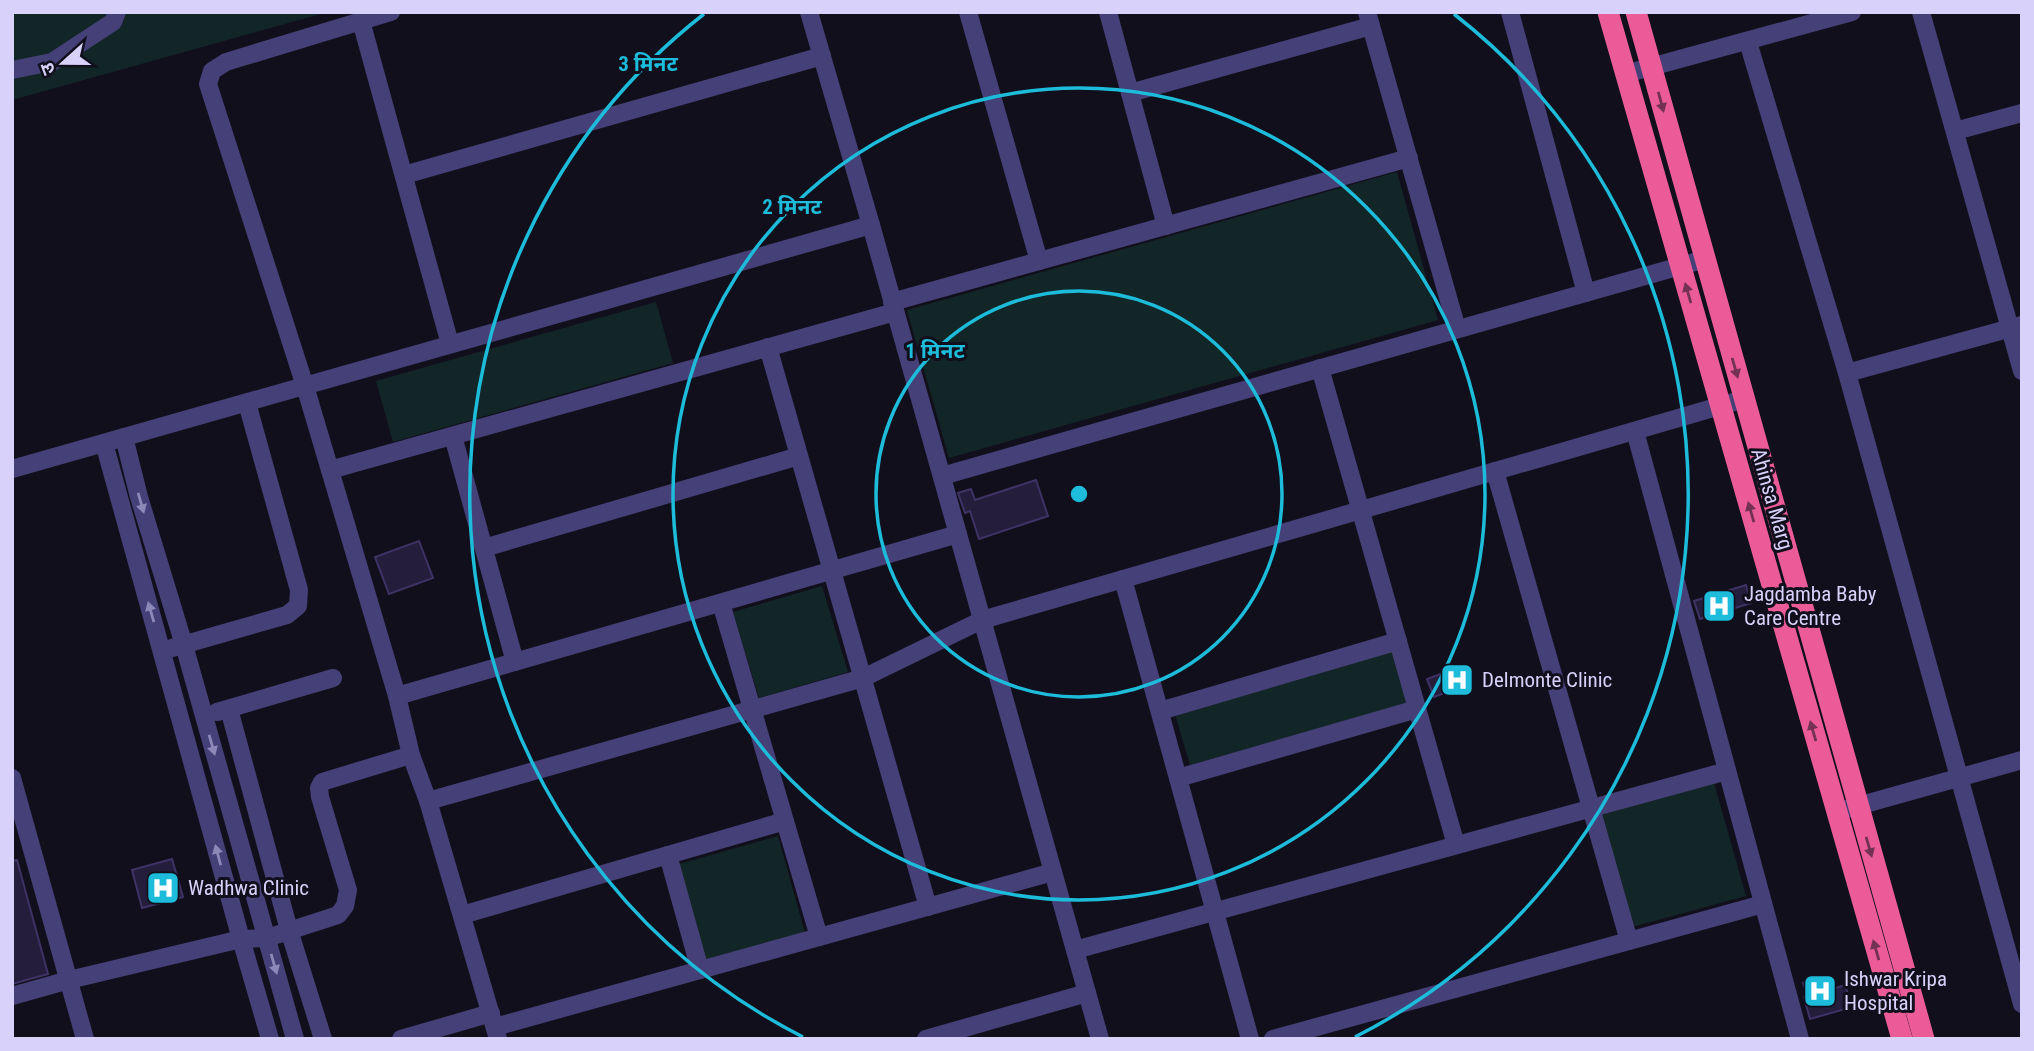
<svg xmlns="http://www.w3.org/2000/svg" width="2034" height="1051" viewBox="0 0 2034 1051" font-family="'Roboto Condensed','Noto Sans Devanagari',sans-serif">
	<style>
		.green { fill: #132627 }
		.building { fill: #251d3c; stroke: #3f3265; stroke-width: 2 }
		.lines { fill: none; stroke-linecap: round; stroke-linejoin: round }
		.minor { stroke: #454077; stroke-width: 18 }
		.highway { stroke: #ea5b97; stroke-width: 21 }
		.oneway { fill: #733154 }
		.oneway2 { fill: #8e88b8 }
		.ring { fill: none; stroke: #1cbcda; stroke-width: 3.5 }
		.labels { text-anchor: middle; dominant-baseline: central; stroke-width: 6; stroke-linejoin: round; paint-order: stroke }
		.street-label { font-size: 21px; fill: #d8d1f9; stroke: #120f1d }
		.poi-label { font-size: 21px; fill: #d8d1f9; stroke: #120f1d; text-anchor: start }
		.centre { fill: #1cbcda; stroke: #120f1d; stroke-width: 3.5 }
		.ring-label { font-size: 21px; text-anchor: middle; font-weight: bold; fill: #1cbcda; stroke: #120f1d; stroke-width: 6; stroke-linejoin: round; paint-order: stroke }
	</style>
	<rect width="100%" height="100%" fill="#120f1d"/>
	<!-- green -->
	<g class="green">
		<path d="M12,12H328L12,100Z"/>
		<path d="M1397,172L1438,320L949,458L907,310Z"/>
		<path d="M656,302L673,363L393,442L376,381Z"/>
		<path d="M822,586L848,672L759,698L733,612Z"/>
		<path d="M1393,651L1408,704L1190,765L1175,714Z"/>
		<path d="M1714,783L1746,896L1632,927L1601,815Z"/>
		<path d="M778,836L805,933L705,960L679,864Z"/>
	</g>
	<!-- building -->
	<g class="building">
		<path d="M1036,480L1048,516L979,539L970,511L965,513L958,493L971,489L975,500Z"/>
		<path d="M419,541L433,578L389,594L375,557Z"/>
		<path d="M1746,585L1751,603L1700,619L1694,601Z"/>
		<path d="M1462,666L1468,684L1434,697L1427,679Z"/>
		<path d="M172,859L183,897L142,908L132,870Z"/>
		<path d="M17,860L48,974L12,984V861Z"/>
		<path d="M1819,978L1823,992L1845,985L1852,1007L1810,1019L1804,997L1807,996L1803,983Z"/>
	</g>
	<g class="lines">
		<!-- minor -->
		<g class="minor">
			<path d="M391,12L226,62L212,71L208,84L305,386L397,696L411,755L428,801L498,1039"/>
			<path d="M809,12L871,225L1100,1039"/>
			<path d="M968,12L1039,261"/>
			<path d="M1108,12L1166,226"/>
			<path d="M1367,12L1457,329"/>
			<path d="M1510,12L1586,293"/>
			<path d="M1921,12L2022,371"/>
			<path d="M361,21L450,344"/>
			<path d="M1748,42L1847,373L2022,1004"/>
			<path d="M12,70L52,62L113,22L117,12"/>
			<path d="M1625,74L1852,12"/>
			<path d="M1130,93L1371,26"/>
			<path d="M1955,131L2022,113"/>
			<path d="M404,175L822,56"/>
			<path d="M892,302L1409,158"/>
			<path d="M768,347L928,907"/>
			<path d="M1320,368L1456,845"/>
			<path d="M1847,373L2022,325"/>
			<path d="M1635,431L1800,1039"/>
			<path d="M453,436L515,662"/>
			<path d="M124,437L139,497L184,645L295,1039"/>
			<path d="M104,443L241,939L270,1039"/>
			<path d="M12,469L871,225"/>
			<path d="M330,470L895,312"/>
			<path d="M1495,471L1629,941"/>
			<path d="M942,476L1705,259"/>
			<path d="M484,548L799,456"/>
			<path d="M1123,579L1250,1039"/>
			<path d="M721,603L819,937"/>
			<path d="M172,648L287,615L298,606L299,590L247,403"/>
			<path d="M397,696L958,534"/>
			<path d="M229,709L289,930L323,1039"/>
			<path d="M1160,711L1398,641"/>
			<path d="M217,712L333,678"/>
			<path d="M12,778L85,1039"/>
			<path d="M1178,778L1417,709"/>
			<path d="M428,801L863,678L982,620L1744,399"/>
			<path d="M1847,809L2022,760"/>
			<path d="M668,855L700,970"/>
			<path d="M462,915L785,821"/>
			<path d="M1075,950L1727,771"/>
			<path d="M12,996L69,980L241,939L267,938L338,915L345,906L348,890L320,797L319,788L322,782L411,755"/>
			<path d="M495,1027L1053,872"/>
			<path d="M401,1039L491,1013"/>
			<path d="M926,1039L1087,993"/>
			<path d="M1273,1039L1763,904"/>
		</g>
		<!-- highway -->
		<g class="highway">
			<path d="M1608,12L1902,1039"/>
			<path d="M1636,12L1924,1039"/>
		</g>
	</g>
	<!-- one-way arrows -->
	<defs><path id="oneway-solid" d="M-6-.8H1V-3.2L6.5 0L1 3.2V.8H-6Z" transform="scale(1.75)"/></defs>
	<g class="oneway">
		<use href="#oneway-solid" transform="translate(1661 102) rotate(75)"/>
		<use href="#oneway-solid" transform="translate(1688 293) rotate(-106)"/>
		<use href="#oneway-solid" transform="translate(1735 368) rotate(74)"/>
		<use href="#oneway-solid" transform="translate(1751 512) rotate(-106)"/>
		<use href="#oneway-solid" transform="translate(1813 731) rotate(-106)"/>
		<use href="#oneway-solid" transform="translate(1869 847) rotate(74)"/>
		<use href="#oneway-solid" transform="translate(1876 950) rotate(-106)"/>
	</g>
	<g class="oneway2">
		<use href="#oneway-solid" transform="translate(141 503) rotate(74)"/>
		<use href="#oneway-solid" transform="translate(151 612) rotate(-106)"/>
		<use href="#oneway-solid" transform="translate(212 745) rotate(74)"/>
		<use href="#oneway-solid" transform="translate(218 855) rotate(-105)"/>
		<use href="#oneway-solid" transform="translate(274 964) rotate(74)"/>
	</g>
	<!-- distance rings -->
	<g class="ring">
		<circle cx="1079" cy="494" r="203"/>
		<circle cx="1079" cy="494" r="406"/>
		<path d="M803 1037A609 609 0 0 1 704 14M1454 14A609 609 0 0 1 1355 1037"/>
	</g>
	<!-- icons -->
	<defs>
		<symbol id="hospital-square" viewBox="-11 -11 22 22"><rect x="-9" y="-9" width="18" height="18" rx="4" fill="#1cbcda" stroke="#120f1d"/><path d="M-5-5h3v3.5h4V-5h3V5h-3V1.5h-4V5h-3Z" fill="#fff"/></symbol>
	</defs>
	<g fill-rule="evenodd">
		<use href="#hospital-square" x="1700" y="587" width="38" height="38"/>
		<use href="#hospital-square" x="1438" y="661" width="38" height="38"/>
		<use href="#hospital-square" x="144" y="869" width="38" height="38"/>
		<use href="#hospital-square" x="1801" y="972" width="38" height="38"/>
	</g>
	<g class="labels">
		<!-- street labels -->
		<g class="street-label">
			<text transform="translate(1772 499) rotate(74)">Ahinsa Marg</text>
		</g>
		<!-- poi labels -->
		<g class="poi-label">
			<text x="1744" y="594">Jagdamba Baby<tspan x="1744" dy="24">Care Centre</tspan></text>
			<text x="1482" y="680">Delmonte Clinic</text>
			<text x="188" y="888">Wadhwa Clinic</text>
			<text x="1844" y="979">Ishwar Kripa<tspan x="1844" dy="24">Hospital</tspan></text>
		</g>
	</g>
	<circle cx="1079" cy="494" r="10" class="centre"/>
	<g class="ring-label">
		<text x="648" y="71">3 मिनट</text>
		<text x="792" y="214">2 मिनट</text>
		<text x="935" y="358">1 मिनट</text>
	</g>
	<!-- border -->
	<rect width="2034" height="1051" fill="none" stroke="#d8d1f9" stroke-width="28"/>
	<!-- north arrow -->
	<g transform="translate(63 63) rotate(249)" stroke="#120f1d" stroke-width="5" paint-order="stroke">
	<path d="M0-5L12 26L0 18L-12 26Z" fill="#d8d1f9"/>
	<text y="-10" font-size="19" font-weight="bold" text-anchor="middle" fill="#d8d1f9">उ</text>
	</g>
</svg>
